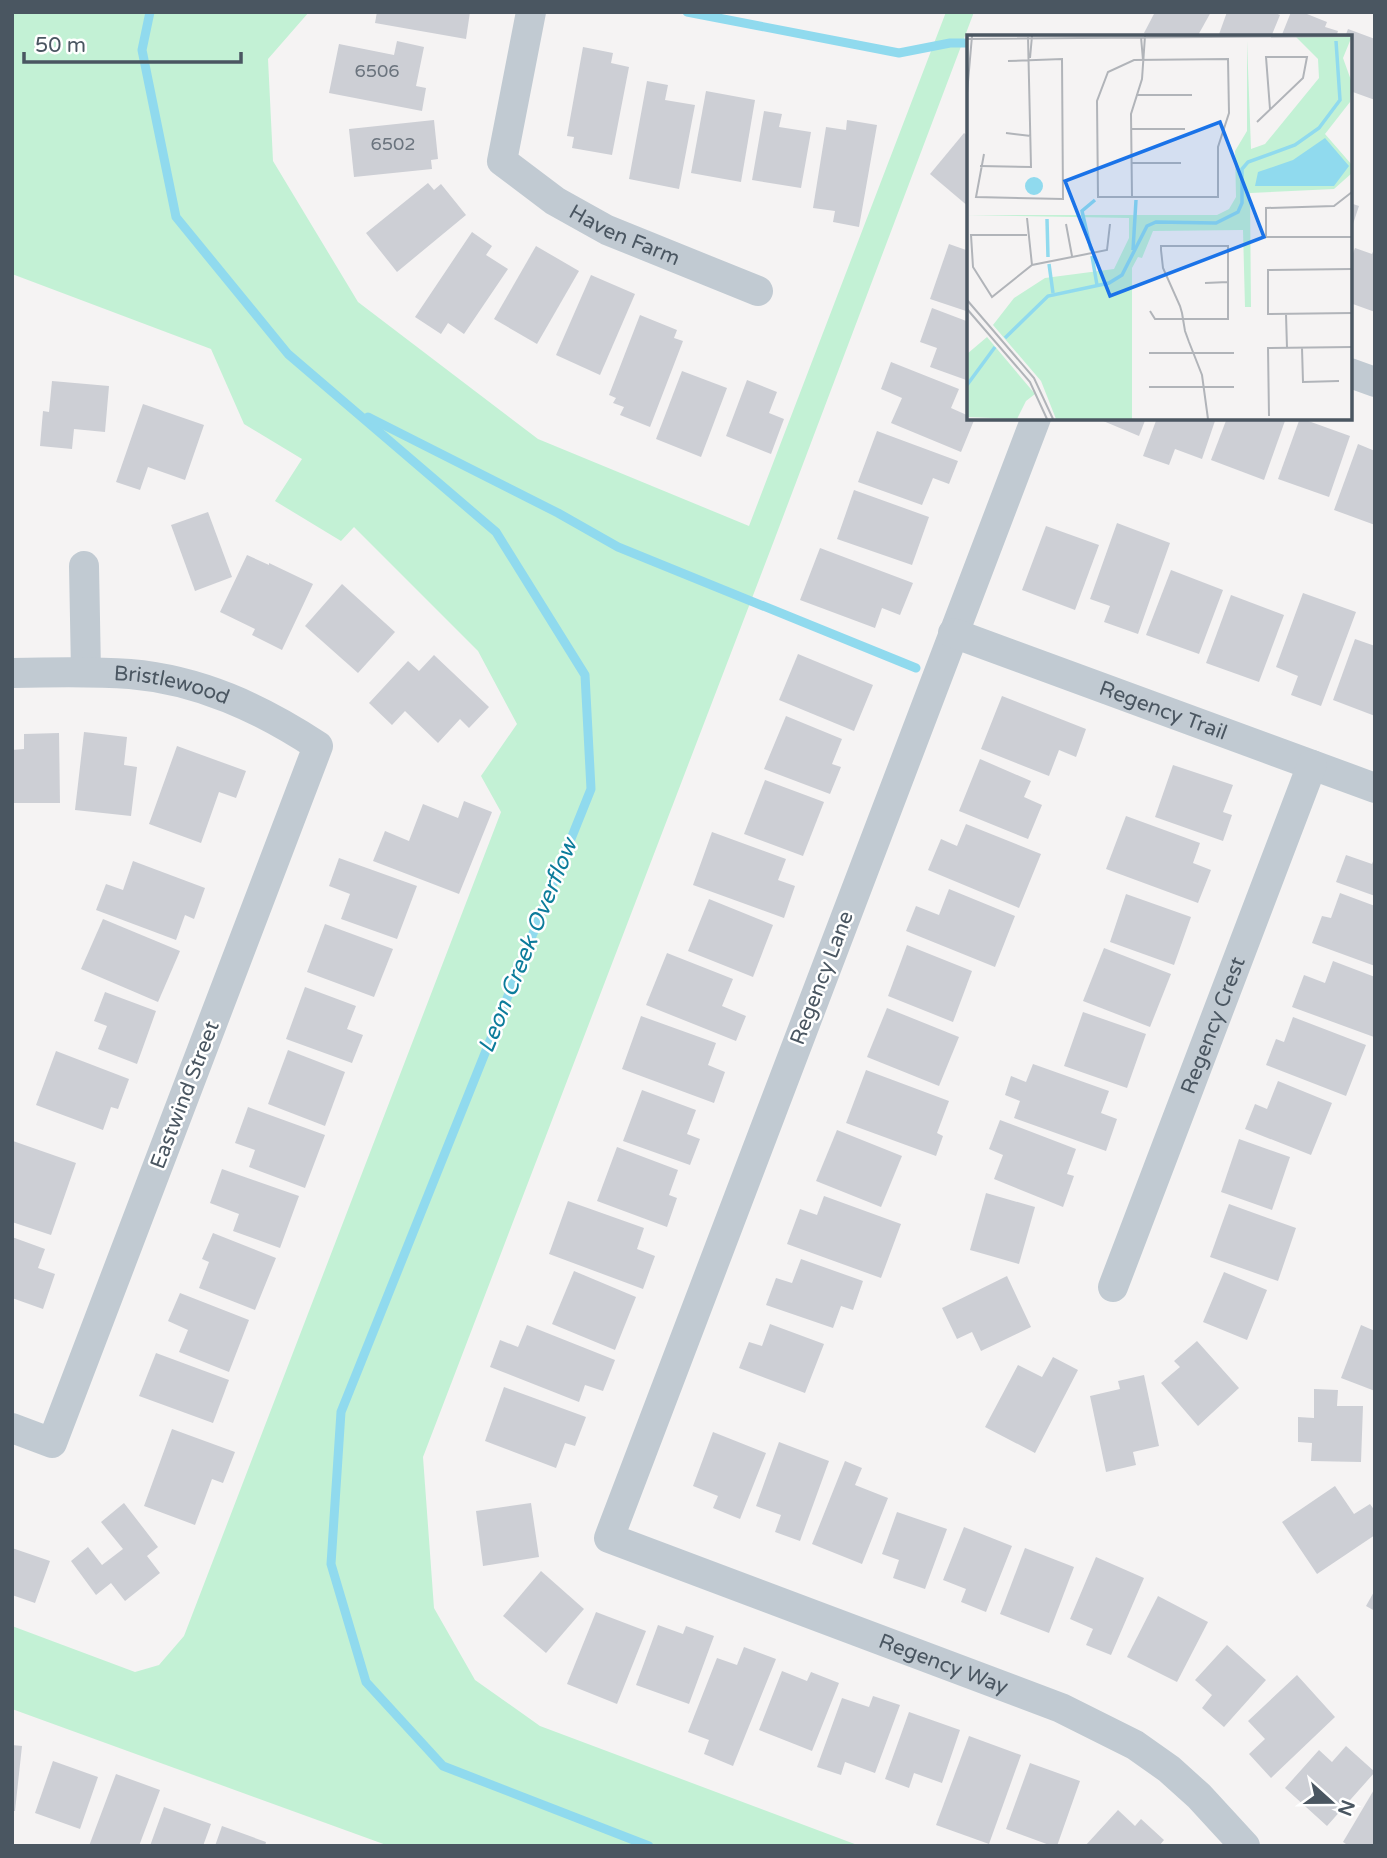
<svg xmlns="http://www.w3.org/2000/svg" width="1387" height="1858" viewBox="0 0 1387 1858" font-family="'Varela Round',sans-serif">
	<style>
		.green { fill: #c3f1d5 }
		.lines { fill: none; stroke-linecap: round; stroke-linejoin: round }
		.stream { stroke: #90daee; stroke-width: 9 }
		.building { fill: #cdcfd5 }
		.minor { stroke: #c1cad2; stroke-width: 30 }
		.labels { text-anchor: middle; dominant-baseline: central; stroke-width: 5; stroke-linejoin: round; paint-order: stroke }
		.number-label { font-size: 18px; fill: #6b747e }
		.street-label { font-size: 21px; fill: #4a5661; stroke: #fff }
		.water-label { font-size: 23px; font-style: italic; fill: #0c7c9b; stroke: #fff }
		.inset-river { fill: none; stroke: #90daee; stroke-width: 3.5 }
		.inset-road { fill: none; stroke: #b1b4b9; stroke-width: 2 }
		.view { fill: #1a73e8; fill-opacity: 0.15; stroke: #1a73e8; stroke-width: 3.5 }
		.inset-edge { fill: none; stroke: #4a5661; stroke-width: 3.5 }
	</style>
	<rect width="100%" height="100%" fill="#f5f3f3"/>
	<!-- green -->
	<path class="green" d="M12,12H309L268,59L273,161L358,302L538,439L749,526L946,12H974L775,538L423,1457L434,1608L475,1680L540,1726L860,1846H389L12,1709V1626L135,1672L159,1665L184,1636L501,812L481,776L517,724L478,651L354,527L341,541L275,501L302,459L244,424L211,349L12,274Z"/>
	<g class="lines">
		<!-- stream -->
		<g class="stream">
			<path d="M150,12L142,50L176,217L288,354L496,532L585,675L591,789L341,1412L331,1564L366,1682L443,1766L649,1846"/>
			<path d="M687,12L899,53L950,43H969"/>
			<path d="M368,417L558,513L618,547L916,668"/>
		</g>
	</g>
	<!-- building -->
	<g class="building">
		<path d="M377,12H470L466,39L375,23Z"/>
		<path d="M1155,12H1211L1197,37H1152L1144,33Z"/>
		<path d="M1227,12H1273L1280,15L1271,37H1218Z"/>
		<path d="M1291,12H1302L1327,22L1325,27L1338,31L1336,37H1281Z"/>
		<path d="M1348,29L1375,39V100L1350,91V37H1345Z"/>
		<path d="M397,41L424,47L416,86L426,88L422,111L329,93L339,44L394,55Z"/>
		<path d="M583,47L613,53L611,63L629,67L612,155L572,148L574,137L567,136Z"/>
		<path d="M647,81L668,85L665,100L695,105L679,189L629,179Z"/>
		<path d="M706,91L755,100L741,182L691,173Z"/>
		<path d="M764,111L782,114L779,127L811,132L801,188L752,180Z"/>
		<path d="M434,120L438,159L431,160L432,169L354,177L349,129Z"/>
		<path d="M847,120L877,125L859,227L833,222L835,211L813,208L826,127L846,130Z"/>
		<path d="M964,133L969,137V207L930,174Z"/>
		<path d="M428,183L434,190L441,184L466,215L397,272L366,233Z"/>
		<path d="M1350,203L1359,206L1351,230H1350Z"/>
		<path d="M472,232L492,246L486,255L508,269L464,334L448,323L441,334L415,317Z"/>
		<path d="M949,244L969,251V312L930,299Z"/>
		<path d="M536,246L579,271L537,344L494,319Z"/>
		<path d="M1375,247V312L1350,303V261L1355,248L1372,254Z"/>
		<path d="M591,275L635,294L600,375L556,355Z"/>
		<path d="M932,308L969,322V381L930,367L937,348L920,342Z"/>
		<path d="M640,315L677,330L674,338L683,341L650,427L620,415L624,407L613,403L616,398L609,395Z"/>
		<path d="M891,362L959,389L951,408L969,416V418H975L961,452L891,423L902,398L881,389Z"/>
		<path d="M682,371L727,388L701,457L656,439Z"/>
		<path d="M747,380L777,392L769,413L784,419L771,454L726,436Z"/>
		<path d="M52,381L109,386L105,432L74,429L72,449L40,446L43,411L49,412Z"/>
		<path d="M143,404L204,425L185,480L148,467L140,490L116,482Z"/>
		<path d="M1096,418H1146L1139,436Z"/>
		<path d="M1157,418H1216L1202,459L1175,449L1169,465L1143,456Z"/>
		<path d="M1227,418H1286L1264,480L1211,460Z"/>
		<path d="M1300,418L1350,436L1329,497L1278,479Z"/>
		<path d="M877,431L958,461L949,484L933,478L922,505L858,482Z"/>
		<path d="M1358,444L1375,451V525L1334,510Z"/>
		<path d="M854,490L929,517L912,565L837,539Z"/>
		<path d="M208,512L232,577L195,591L171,525Z"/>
		<path d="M1117,523L1170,543L1138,634L1104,622L1110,606L1090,599Z"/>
		<path d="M1046,526L1099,545L1075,610L1022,590Z"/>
		<path d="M820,548L913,583L900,615L882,608L875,628L800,600Z"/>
		<path d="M247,555L269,565V563L313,584L282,650L252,635L255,629L220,612Z"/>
		<path d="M1171,570L1223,590L1199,654L1146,635Z"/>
		<path d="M342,584L395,632L358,673L305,626Z"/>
		<path d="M1303,593L1356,612L1321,706L1291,695L1298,676L1276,667Z"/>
		<path d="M1231,595L1284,615L1259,682L1206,663Z"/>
		<path d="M1355,639L1375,646V716L1333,700Z"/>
		<path d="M798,654L873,685L854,731L779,700Z"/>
		<path d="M434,655L489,707L469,728L460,719L438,743L405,711L392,725L369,703L408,661L419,671Z"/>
		<path d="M1002,696L1086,729L1076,757L1059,750L1049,776L981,749Z"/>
		<path d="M786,716L842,739L832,764L841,767L830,794L764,769Z"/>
		<path d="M84,732L127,737L124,765L137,767L131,816L75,810Z"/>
		<path d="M59,733L60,803H12V750L24,749V734Z"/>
		<path d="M177,746L246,771L236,798L219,792L201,843L149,824Z"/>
		<path d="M980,759L1031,781L1024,797L1042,805L1028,839L959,811Z"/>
		<path d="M1173,765L1233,785L1223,812L1232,815L1223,841L1155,817Z"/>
		<path d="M765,780L824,802L803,856L744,834Z"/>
		<path d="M464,801L492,812L459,894L373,861L385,831L409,841L423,804L458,818Z"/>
		<path d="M1126,816L1200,843L1193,863L1211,870L1198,903L1106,869Z"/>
		<path d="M966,824L1041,854L1019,908L928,870L941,839L957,846Z"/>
		<path d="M712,832L786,859L778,880L795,886L784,918L693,885Z"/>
		<path d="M1346,855L1372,864L1375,856V896L1336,882Z"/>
		<path d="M339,858L417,886L397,939L341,919L350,894L329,886Z"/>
		<path d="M133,861L205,888L194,919L185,915L176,940L96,910L106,884L123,890Z"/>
		<path d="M949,889L1015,916L995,967L906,931L916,906L939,915Z"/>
		<path d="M1340,893L1375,906V966L1312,943L1322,916L1331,918Z"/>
		<path d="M1126,894L1191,917L1174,965L1110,942Z"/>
		<path d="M709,899L773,925L753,977L688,951Z"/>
		<path d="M103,919L180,951L158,1002L81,969Z"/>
		<path d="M325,924L393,949L374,997L307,972Z"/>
		<path d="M907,945L972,971L953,1022L888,996Z"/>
		<path d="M1104,948L1171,974L1150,1027L1083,1001Z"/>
		<path d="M667,953L733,979L722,1006L746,1016L736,1041L646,1005Z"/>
		<path d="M1333,961L1375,977L1374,1037L1292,1007L1304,975L1325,983Z"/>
		<path d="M305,987L356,1006L347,1029L363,1035L352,1063L286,1039Z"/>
		<path d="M105,992L156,1011L137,1064L98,1049L107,1026L94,1021Z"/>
		<path d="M887,1008L959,1037L939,1086L867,1057Z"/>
		<path d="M1083,1012L1146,1034L1127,1088L1064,1066Z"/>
		<path d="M641,1016L716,1043L708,1065L725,1072L714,1103L622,1069Z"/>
		<path d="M1293,1017L1366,1045L1346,1096L1266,1065L1276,1039L1284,1042Z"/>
		<path d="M288,1050L345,1072L325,1126L268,1104Z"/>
		<path d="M56,1051L129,1079L118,1109L111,1107L103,1130L36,1105Z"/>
		<path d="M1033,1064L1109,1091L1101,1113L1117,1119L1106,1151L1014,1118L1020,1101L1005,1095L1011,1076L1026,1082Z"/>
		<path d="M866,1070L949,1101L937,1133L943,1136L936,1156L846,1123Z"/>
		<path d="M1278,1081L1332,1103L1311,1155L1245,1129L1255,1104L1267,1109Z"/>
		<path d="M642,1090L696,1110L687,1134L700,1139L690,1165L623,1141Z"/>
		<path d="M248,1107L325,1135L305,1188L249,1167L255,1150L235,1143Z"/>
		<path d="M1000,1120L1076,1149L1067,1174L1074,1176L1063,1207L994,1179L1003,1155L989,1149Z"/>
		<path d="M837,1130L902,1156L881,1207L816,1181Z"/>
		<path d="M1239,1139L1290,1157L1272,1210L1221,1192Z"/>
		<path d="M13,1141L76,1163L51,1235L12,1222Z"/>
		<path d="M617,1147L678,1170L669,1195L677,1198L667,1227L597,1201Z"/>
		<path d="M222,1169L299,1196L280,1248L233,1231L239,1214L210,1203Z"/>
		<path d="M986,1193L1035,1207L1019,1264L970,1250Z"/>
		<path d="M824,1196L901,1224L881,1278L787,1244L800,1209L817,1215Z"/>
		<path d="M568,1201L644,1228L637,1249L655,1256L643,1289L549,1254Z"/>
		<path d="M1229,1204L1296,1228L1278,1281L1210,1257Z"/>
		<path d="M213,1233L276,1258L255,1310L199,1288L209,1262L202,1259Z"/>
		<path d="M12,1237L45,1249L38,1268L55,1274L43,1309L12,1298Z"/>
		<path d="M801,1259L863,1281L853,1310L841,1306L833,1328L766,1305L776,1278L792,1283Z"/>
		<path d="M574,1271L636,1297L615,1350L552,1324Z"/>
		<path d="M1224,1272L1267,1290L1247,1340L1203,1322Z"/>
		<path d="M1007,1276L1031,1327L981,1351L972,1332L957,1339L942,1308Z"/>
		<path d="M180,1293L249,1320L229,1372L179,1352L188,1330L168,1321Z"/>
		<path d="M770,1324L824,1344L805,1393L739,1368L749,1342L762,1346Z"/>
		<path d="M527,1325L615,1360L603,1391L585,1385L579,1402L490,1367L500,1340L518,1347Z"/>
		<path d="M1361,1325L1375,1331V1391L1341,1378Z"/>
		<path d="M1197,1341L1239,1388L1198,1426L1161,1383L1180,1367L1174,1361Z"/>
		<path d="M156,1353L229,1380L213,1423L139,1396Z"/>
		<path d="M1053,1357L1078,1370L1035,1453L985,1427L1018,1365L1042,1377Z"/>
		<path d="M1144,1375L1159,1446L1133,1452L1136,1465L1106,1472L1090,1396L1120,1389L1118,1381Z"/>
		<path d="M504,1387L586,1417L575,1446L565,1443L556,1468L485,1441Z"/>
		<path d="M1314,1389L1338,1390L1337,1406H1363L1361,1462L1311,1461L1312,1443L1298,1442V1417L1314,1418Z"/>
		<path d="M172,1429L235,1452L223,1483L212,1479L195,1525L144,1506Z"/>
		<path d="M713,1432L766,1453L740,1519L713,1508L718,1496L693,1486Z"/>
		<path d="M779,1442L829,1461L800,1541L775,1532L781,1515L756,1506Z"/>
		<path d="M845,1461L862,1468L855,1485L888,1498L862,1564L812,1544Z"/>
		<path d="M1335,1486L1354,1514L1370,1504L1375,1511V1535L1317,1574L1282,1522Z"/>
		<path d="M124,1503L158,1547L147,1556L160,1573L125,1601L111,1583L96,1595L71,1561L88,1547L102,1565L123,1549L101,1522Z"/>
		<path d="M531,1503L539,1557L483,1566L476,1511Z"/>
		<path d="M897,1512L947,1529L925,1589L893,1578L899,1560L882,1554Z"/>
		<path d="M964,1527L1012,1546L986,1612L961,1602L966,1589L943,1580Z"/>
		<path d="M12,1548L50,1561L35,1603L12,1595Z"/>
		<path d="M1025,1548L1074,1567L1049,1633L1000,1614Z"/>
		<path d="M1096,1557L1144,1578L1111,1655L1086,1645L1093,1629L1070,1619Z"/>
		<path d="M541,1571L584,1609L546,1653L503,1616Z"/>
		<path d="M1375,1590V1611L1366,1606Z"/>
		<path d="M1158,1596L1208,1622L1177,1682L1127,1657Z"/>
		<path d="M596,1612L646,1631L617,1704L567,1684Z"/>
		<path d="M658,1625L683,1634L686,1626L714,1636L689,1704L636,1685Z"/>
		<path d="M1227,1645L1266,1680L1224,1727L1202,1708L1212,1695L1195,1680Z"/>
		<path d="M744,1647L776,1659L733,1766L704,1754L709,1740L688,1732L717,1658L737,1665Z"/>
		<path d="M782,1671L807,1681L811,1672L839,1683L812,1751L759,1730Z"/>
		<path d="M1297,1675L1335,1717L1271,1778L1249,1754L1265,1739L1248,1721Z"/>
		<path d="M873,1696L900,1705L875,1773L845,1762L841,1775L817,1767L842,1698L869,1707Z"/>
		<path d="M909,1712L960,1730L942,1783L914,1773L909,1788L885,1779Z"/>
		<path d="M969,1736L1021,1755L989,1844L936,1825Z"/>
		<path d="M12,1745L22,1746L15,1811H12Z"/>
		<path d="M1346,1746L1375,1772L1327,1826L1285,1788L1319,1750L1332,1762Z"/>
		<path d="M53,1761L98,1777L80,1829L35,1813Z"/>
		<path d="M1030,1763L1080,1781L1057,1846H1052L1006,1829Z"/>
		<path d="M116,1774L160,1790L139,1846H89Z"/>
		<path d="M1375,1788V1846H1349L1343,1842Z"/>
		<path d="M164,1807L211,1824L203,1846H150Z"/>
		<path d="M1118,1810L1135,1826L1141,1819L1164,1840L1159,1846H1085Z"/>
		<path d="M222,1826L266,1842L265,1846H215Z"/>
	</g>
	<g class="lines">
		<!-- minor -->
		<g class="minor">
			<path id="s1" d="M531,12L502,161L555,201L607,230L758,291"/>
			<path d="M1350,373L1375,382"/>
			<path id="s2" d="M1036,418L609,1538L1061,1708L1135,1745L1169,1769L1199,1796L1245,1846"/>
			<path d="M84,566L86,672"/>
			<path id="s3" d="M953,633L1375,788"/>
			<path id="s4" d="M12,673C51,672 91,671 130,674C200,680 260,708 318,746L52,1443L12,1428"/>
			<path id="s5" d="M1113,1287L1312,765"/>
		</g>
	</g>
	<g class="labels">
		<!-- number labels -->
		<g class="number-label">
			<text x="377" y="71">6506</text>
			<text x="393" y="144">6502</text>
		</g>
		<!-- street labels -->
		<g class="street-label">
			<text stroke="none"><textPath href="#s1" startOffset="296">Haven Farm</textPath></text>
			<text stroke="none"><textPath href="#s4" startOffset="161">Bristlewood</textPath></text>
			<text stroke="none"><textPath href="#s3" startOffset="224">Regency Trail</textPath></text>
			<text transform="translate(822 978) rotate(-69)">Regency Lane</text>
			<text stroke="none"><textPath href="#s5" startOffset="280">Regency Crest</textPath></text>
			<text transform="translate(185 1095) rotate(-69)">Eastwind Street</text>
			<text stroke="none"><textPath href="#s2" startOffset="1556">Regency Way</textPath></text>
		</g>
		<!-- water labels -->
		<g class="water-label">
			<text transform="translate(528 946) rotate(-68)">Leon Creek Overflow</text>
		</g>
	</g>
	<!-- overview -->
	<g transform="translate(967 35)">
		<rect width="385" height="385" fill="#f5f3f3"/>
		<path d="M328,1H385L376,23L385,48L383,67L358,99L385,130V138L367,154L283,158L284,272H278L276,195L186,196L175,223L171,222L165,233V384H89L74,346L26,290L47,263L78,243L147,234L162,203V183L0,180H250L262,174L269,162L268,116L280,96V6L284,114L298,109L352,43L351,24ZM20,302L68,359L59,366L50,384L0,382V319Z" fill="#c3f1d5"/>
		<path d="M358,103L382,131L367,151H288L291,137L326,125ZM58 151a9 9 0 1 1 18 0a9 9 0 1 1-18 0Z" fill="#90daee"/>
		<path class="inset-river" d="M80,184L81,222M124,215L115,176L128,165M166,215L169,165M125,221L130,250M82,229L86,258M38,303L81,261L142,248L155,240L180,191L189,187L249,188L271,177L275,168V134L281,127L328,110L352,93L373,65L369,6M0,350L28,312"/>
		<path class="inset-road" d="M174,2L176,25M0,4L385,1M63,23L65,1M261,24L262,78L251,112V162H131L130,66L141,37L167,25ZM0,58L5,1M169,60H225M290,87L336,43L340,22H299L303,74M164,94H218M39,98L64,101M17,119L9,162L96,164L95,24L41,26M164,128H214M13,131L64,132L61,2M385,157L367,171L299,173V202H385M165,162L164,79L175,44L178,1M60,183L65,230M99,189L105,221M60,200H4L6,232L25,262L65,230L140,215L143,189M385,234L301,235V279L385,278M238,248L261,247M0,265L67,343L86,384M0,274L63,347L80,384M183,276L188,284H261V211H194V215L196,233L213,271L215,278L218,296L222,307L235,340L241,384M319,279L320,313M335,313L336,347L372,346M182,318H267M182,352H267M302,381L301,313L385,312"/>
		<path class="view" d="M253,87L297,202L143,261L98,146Z"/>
		<rect width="385" height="385" class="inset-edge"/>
	</g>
	<!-- border -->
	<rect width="1387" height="1858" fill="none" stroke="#4a5661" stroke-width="28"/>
	<!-- north arrow -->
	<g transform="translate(1331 1802) rotate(111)" stroke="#ffffff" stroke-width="5" paint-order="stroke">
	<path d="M0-5L12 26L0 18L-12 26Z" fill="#4a5661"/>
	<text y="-10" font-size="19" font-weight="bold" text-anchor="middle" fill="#4a5661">N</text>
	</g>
	<!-- scale -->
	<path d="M24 52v10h217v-10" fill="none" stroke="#4a5661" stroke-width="3.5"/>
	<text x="35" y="52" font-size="21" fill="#4a5661" stroke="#ffffff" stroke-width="5" paint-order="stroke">50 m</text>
</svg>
